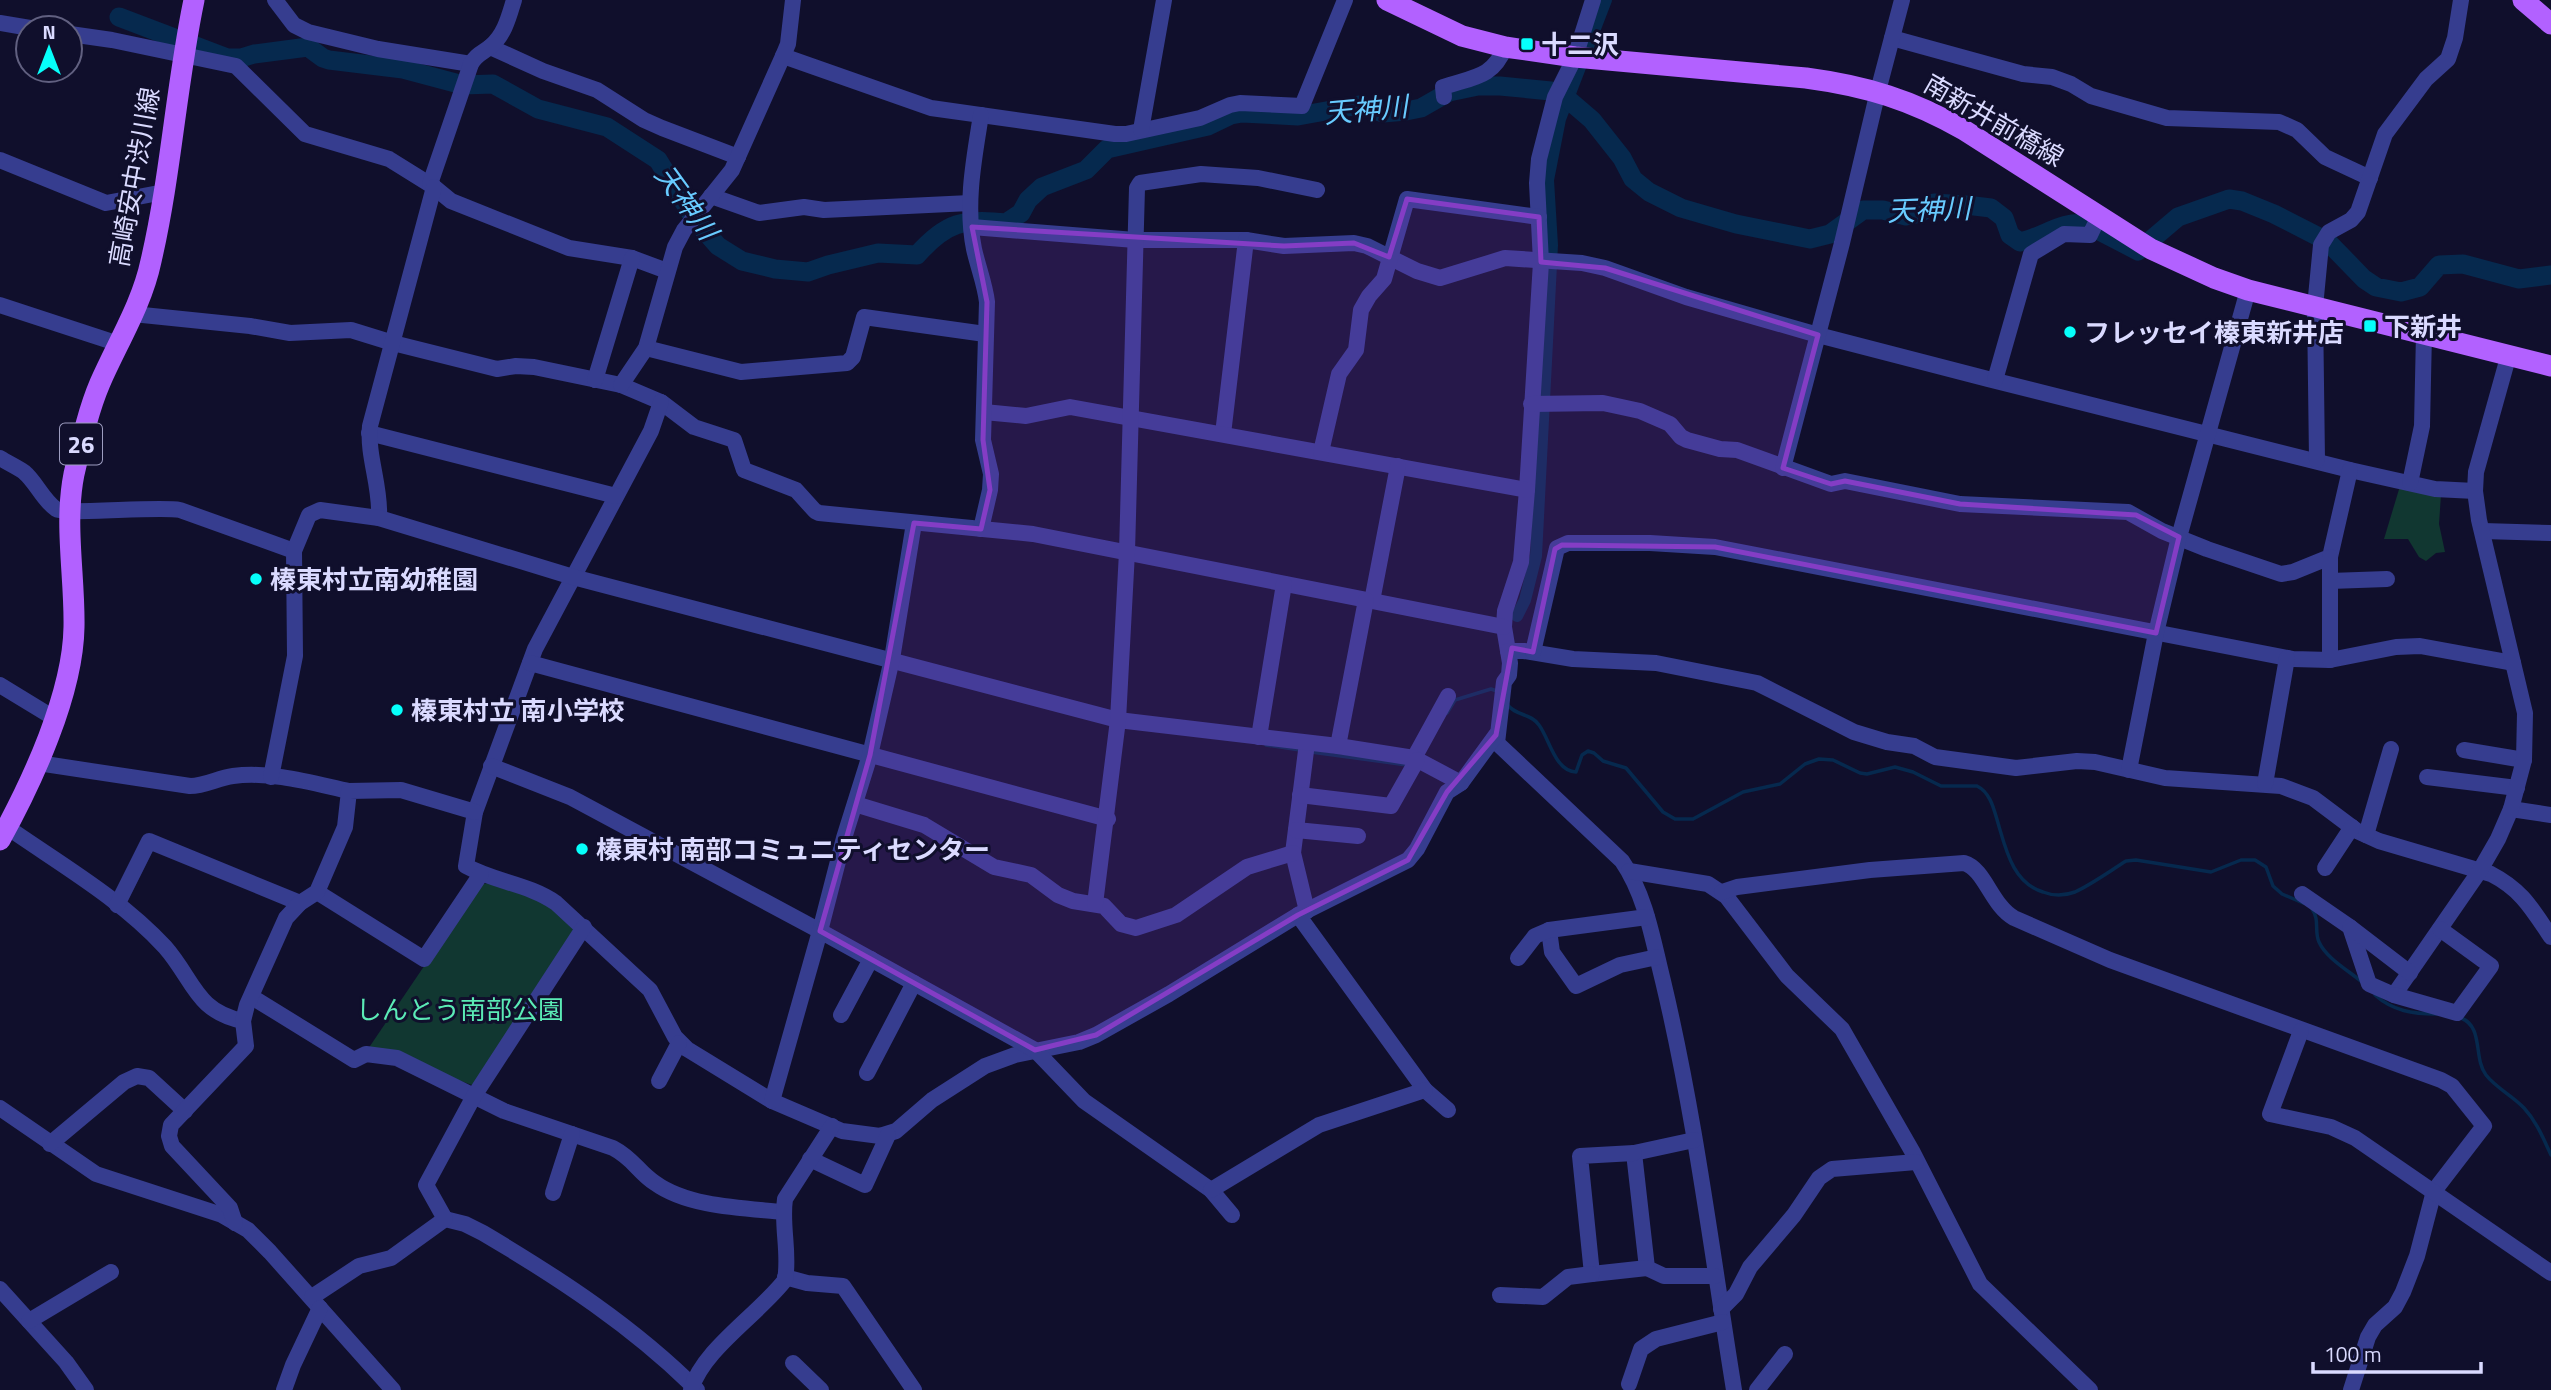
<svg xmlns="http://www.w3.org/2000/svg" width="2551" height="1390" viewBox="0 0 2551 1390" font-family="'Titillium Web','Noto Sans JP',sans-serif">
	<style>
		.green { fill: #113731 }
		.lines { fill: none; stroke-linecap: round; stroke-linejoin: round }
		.stream { stroke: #06294e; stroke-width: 3.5 }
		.canal { stroke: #06294e; stroke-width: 12 }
		.river { stroke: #06294e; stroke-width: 19 }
		.minor { stroke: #363d8f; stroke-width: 16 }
		.major { stroke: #b261ff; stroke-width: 21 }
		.marked { fill: #843dc5; fill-opacity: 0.2; stroke: #843dc5; stroke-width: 5; stroke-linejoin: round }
		.poi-dot { fill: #06fffb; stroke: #100f2c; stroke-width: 2.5 }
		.labels { text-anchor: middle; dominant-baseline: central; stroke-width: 6; stroke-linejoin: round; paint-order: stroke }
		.shield { fill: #100f2c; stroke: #9d9dc0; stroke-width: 2 }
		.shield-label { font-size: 24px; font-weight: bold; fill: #dadaff }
		.poi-label { font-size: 26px; font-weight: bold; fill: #dadaff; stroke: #100f2c; text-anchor: start }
		.street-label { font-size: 26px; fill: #dadaff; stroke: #100f2c }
		.park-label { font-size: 26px; fill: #5bebb6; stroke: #100f2c }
		.water-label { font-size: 28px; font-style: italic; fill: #68cbff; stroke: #100f2c }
	</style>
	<rect width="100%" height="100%" fill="#100f2c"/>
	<!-- green -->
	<g class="green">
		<path d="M2400,486L2441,495L2439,524L2445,552L2436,553L2426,561L2419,557L2408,539H2384Z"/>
		<path d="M492,882L545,899L577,929L475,1086L368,1049L479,885Z"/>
	</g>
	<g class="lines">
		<!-- stream -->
		<g class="stream">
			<path d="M1507,704C1515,716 1531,713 1539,725C1550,740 1555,771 1576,772L1582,755L1588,751L1594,753L1603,761L1626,768L1663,812L1675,819H1693L1743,792L1780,784L1805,764L1819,759L1833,760L1860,773L1867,774L1895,767L1913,772L1941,786H1977C1991,793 1994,810 1998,823C2006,850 2013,883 2043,892C2053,896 2064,896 2075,892C2092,884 2110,871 2126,861L2136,860L2211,872L2241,860H2255L2266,867L2273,886L2282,894L2303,903"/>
			<path d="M1447,713L1455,700L1491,689L1497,691"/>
			<path d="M1266,745L1300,750"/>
			<path d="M1311,752L1407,765"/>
			<path d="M2312,909C2320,920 2314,931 2319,942C2326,958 2349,971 2362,982"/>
			<path d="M2375,995C2393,1011 2413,1014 2436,1014"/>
			<path d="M2461,1018C2484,1027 2473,1058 2486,1075C2496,1088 2513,1096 2524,1108C2537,1122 2543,1138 2551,1155"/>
		</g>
		<!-- canal -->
		<path class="canal" d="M1517,616L1525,600L1536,556L1552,245L1548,180L1560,119L1606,0"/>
		<!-- river -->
		<path class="river" d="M119,17L227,58H241L254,54L308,47L323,58L329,60L403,69L463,85L493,84L538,109L607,127L658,160L695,220L718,246L742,261L775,269L808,272L828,265L878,253L917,255C946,222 964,218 1006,223L1021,213L1028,200L1042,187L1086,170L1107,149L1208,126L1231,115L1242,113L1298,116L1359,105L1383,113L1406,111L1421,108L1449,92L1478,86H1500L1551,91L1564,96L1592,120L1622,158L1633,179L1649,192L1681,208L1736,224L1810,239L1830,234L1863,210H1883L1906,216L1920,213L1934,203L1966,205L1991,208L2004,218L2010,235L2020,242C2043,237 2063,220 2086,224L2138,251L2178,217L2229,199L2242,201L2274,214L2317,236L2330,244L2364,279L2376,287L2401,292L2420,287L2439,265L2463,264L2519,279L2551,275"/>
		<!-- minor -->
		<g class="minor">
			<path d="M275,0L294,25L308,32L378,49L471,64"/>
			<path d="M1593,0L1575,57L1555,97L1539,159L1537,183L1541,262L1527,490L1521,562L1505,611L1504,627L1510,663L1509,675L1504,682L1497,743L1622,861C1646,896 1653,941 1663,981C1695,1115 1712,1254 1734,1390"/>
			<path d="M0,23L30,28"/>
			<path d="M70,34L112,40L236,66L305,134L389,159L434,187L451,201L569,248L632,258L667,271"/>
			<path d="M1892,38L2023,74L2052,77L2071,84L2091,96L2167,118L2279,122L2297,130L2325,157L2370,178"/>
			<path d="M490,47L543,71L597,90L644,120L662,128L738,157"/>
			<path d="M783,56L931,108L1115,134H1126L1200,118L1230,105L1240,103L1302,106L1345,0"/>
			<path d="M1444,97L1443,87C1473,77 1493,78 1505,47"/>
			<path d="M1141,130L1164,0"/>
			<path d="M0,160L106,203L164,192"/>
			<path d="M430,184L471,64C476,54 483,53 491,46C505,34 509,16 514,0"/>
			<path d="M711,196L759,213L804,207L824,210L970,203"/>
			<path d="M972,227L1135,240H1246L1223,434"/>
			<path d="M1246,240L1284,246L1354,243L1367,246L1417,271L1440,278L1505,258L1582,263L1605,268L1686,297L1818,335L1988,379L2350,470L2435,489L2475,491"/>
			<path d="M0,305L119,344"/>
			<path d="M133,314L250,326L290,333L351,330L393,343L497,369L516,366L534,367L621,385L661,402L694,427L734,440L744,470L796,490L815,511L819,513L1033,534L1504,627"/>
			<path d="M646,348L741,372L847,363L853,357L864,317L985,334"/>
			<path d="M595,380L632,258"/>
			<path d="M1995,380L2031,254L2064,234L2090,235L2099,216"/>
			<path d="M621,385L646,348L675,247L684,230L732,170L783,56L788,44L793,0"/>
			<path d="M661,402L651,431L535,649L475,812L466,866C495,882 529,884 556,903L650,990L675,1037L687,1049L772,1101L842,1131L880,1136L896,1131L932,1100L985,1066L1015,1055L1079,1042L1096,1035L1169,994L1298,915L1408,860L1417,849L1447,792L1461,783L1496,735"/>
			<path d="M1531,404L1603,403L1640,411L1670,424L1681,437L1687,440L1720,449L1737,450L1831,484L1845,481L1960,504L2128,512L2162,531L2207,549L2281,574L2293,572L2330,557L2350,470"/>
			<path d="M984,412L1026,416L1070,407L1527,490"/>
			<path d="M369,433L616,496"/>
			<path d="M1321,452L1339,374L1356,350L1361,310L1369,296L1384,279L1407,199L1539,217"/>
			<path d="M0,458C8,463 17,467 24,472C36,482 43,500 56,509C64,515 158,506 180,510L294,551"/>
			<path d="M2317,460L2315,307L2321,245L2329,232L2351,220L2358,212L2385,134L2426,79L2448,59L2455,38L2461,0"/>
			<path d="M1783,468L1842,243L1878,91L1902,0"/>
			<path d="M2410,483L2422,426L2424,333"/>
			<path d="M379,518C381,486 367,457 370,426L434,187"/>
			<path d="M981,529L990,490L991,474L983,440L987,302C985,284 978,267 974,249C965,204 974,159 981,115"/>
			<path d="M2483,531L2551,533"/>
			<path d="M2330,581L2387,579"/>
			<path d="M1372,601L1398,466"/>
			<path d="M1508,651H1524L1573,659L1656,663L1757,683L1854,732L1887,742L1914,746L1935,757L2016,768L2077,761L2095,762L2165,778L2281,786L2313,798L2357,831L2379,841L2491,874C2522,890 2532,909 2551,937"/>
			<path d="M1533,652L1557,548L1568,543H1650L1715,547L2293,659L2330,660L2396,647L2420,646L2513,663"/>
			<path d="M2330,660V557"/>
			<path d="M530,663L1108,819"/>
			<path d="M0,685L54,718"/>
			<path d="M1259,737L1284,584"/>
			<path d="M1307,743L1293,853L1307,911"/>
			<path d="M1338,746L1366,600"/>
			<path d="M2464,750L2524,760"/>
			<path d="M1414,758L1448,696"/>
			<path d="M38,763L190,786C205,786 218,778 233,776C271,771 312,783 349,791"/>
			<path d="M491,766L570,797L820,931L1035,1050L1084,1101L1211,1190L1232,1215"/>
			<path d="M2129,770L2156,633L2179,537L2248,290"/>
			<path d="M271,777L295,656L294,551L309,515L320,510L379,518L573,577L1118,720L1338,746L1414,758L1461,783"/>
			<path d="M2427,777L2517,788"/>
			<path d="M2265,784L2287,658"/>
			<path d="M1300,795L1391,806L1417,760"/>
			<path d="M855,804L924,825L994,867L1031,875L1058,895L1073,901L1104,906L1121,924L1136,928L1176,915L1247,867L1293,853"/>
			<path d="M2511,809L2551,815"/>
			<path d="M7,827C60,864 121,899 165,947C194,980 195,1011 243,1021"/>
			<path d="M1296,830L1358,836"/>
			<path d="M2366,835L2391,749"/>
			<path d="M2325,868L2352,827"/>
			<path d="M1629,871L1708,884L1726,896L1787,976L1842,1029L1912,1151L1980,1284L2090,1390"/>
			<path d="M317,892L424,959L481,874"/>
			<path d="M1722,892L1737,887L1870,870L1964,863C1985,869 1991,905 2014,918L2110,960L2441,1080L2452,1086L2484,1126L2434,1191L2417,1256L2403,1292L2395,1307L2375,1325L2368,1337L2351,1390"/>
			<path d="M2302,894L2350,927L2369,984L2394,995L2479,872L2498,839L2511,809L2524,760L2525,713L2479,520L2475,491L2476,472L2509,354"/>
			<path d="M1095,904L1118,720L1127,552L1137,188L1140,183L1201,174L1258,178L1317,190"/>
			<path d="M117,905L149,841L300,903"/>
			<path d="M1298,915L1425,1090L1448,1110"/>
			<path d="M2350,927L2410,973"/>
			<path d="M1549,930L1552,952L1576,986L1620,965L1657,957"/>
			<path d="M1518,958L1535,936L1549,930L1647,917"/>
			<path d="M2394,995L2457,1013L2491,966L2440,929"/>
			<path d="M252,997L354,1060L366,1054L397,1058L504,1111L613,1148C634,1159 638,1172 655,1183C688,1207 743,1208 783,1212"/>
			<path d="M841,1015L871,959"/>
			<path d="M2301,1031L2270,1114L2331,1127L2355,1138L2551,1273"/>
			<path d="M867,1073L914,983"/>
			<path d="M659,1081L679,1043"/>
			<path d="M772,1101L820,931L844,838L870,755L892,659L914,523"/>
			<path d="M0,1108L96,1174L222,1215L248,1230L270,1252L393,1390"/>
			<path d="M1694,1140L1634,1153L1647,1268L1664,1276H1715"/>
			<path d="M50,1144L124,1082L137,1076L149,1078L185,1111"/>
			<path d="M1634,1153L1580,1156L1592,1274L1647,1268"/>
			<path d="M810,1159L865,1185L888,1135"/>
			<path d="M1211,1190L1319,1125L1425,1090"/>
			<path d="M553,1193L572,1134"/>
			<path d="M445,1219L465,1224L483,1233C559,1278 634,1327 697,1390"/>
			<path d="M235,1223L230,1208L172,1146L169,1136L171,1125L246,1046L243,1021L247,1005L286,918L300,903L317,892L345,827L349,791L401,790L475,812"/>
			<path d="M785,1277L807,1283L843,1286L914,1390"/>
			<path d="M0,1289L66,1362L86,1390"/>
			<path d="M1500,1295L1543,1297L1568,1277L1592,1274"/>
			<path d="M312,1297L359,1266L391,1258L445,1219L426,1185L474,1096L584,927"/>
			<path d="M1721,1309L1736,1294L1750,1267L1794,1215L1819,1178L1832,1169L1916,1162"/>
			<path d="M29,1321L111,1272"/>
			<path d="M793,1363L821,1390"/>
			<path d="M1629,1384L1641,1349L1656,1339L1723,1322"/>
			<path d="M284,1390L293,1365L320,1308"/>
			<path d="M691,1390C702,1350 759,1314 785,1280C790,1253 781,1226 785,1199L832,1126"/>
			<path d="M1757,1390L1785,1354"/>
		</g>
		<!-- major -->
		<g class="major">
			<path d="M1387,0L1462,36L1505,47L1575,57L1806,78C1866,86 1912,100 1964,130L2151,249L2214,278L2248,290L2551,366"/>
			<path d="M2523,0L2551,24"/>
			<path d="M0,840C32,782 73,694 74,627C75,577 64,524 74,474C81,444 88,411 100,383C118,342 142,304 151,261C171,175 176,86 194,0"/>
		</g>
	</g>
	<!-- marked area -->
	<path class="marked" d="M1407,199L1539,217L1541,262L1605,268L1818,335L1783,468L1831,484L1845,481L1960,504L2136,515L2179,537L2156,633L1715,547L1562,545L1555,549L1533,652L1512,648L1496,735L1447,792L1408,860L1298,915L1096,1035L1035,1050L820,931L870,755L914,523L981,529L990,490L983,440L987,302L972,227L1284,246L1354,243L1389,257Z"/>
	<!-- markers -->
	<g class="poi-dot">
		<rect x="1520" y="37" width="14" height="14" rx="3.5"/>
		<rect x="2363" y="319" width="14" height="14" rx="3.5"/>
		<circle cx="2070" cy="332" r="7"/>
		<circle cx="256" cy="579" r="7"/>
		<circle cx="397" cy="710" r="7"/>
		<circle cx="582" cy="849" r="7"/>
	</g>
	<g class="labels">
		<!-- shield labels -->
		<rect class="shield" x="60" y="423.5" width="42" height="41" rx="5"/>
		<g class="shield-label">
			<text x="81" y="444">26</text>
		</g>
		<!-- poi labels -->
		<g class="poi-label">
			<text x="1541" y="44">十二沢</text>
			<text x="2384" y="326">下新井</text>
			<text x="2084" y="332">フレッセイ榛東新井店</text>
			<text x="270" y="579">榛東村立南幼稚園</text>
			<text x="411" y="710">榛東村立 南小学校</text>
			<text x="596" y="849">榛東村 南部コミュニティセンター</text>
		</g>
		<!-- street labels -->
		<g class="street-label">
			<text transform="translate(1994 120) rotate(30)">南新井前橋線</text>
			<text transform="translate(134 177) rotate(-80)">高崎安中渋川線</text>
		</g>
		<!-- park labels -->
		<g class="park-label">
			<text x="460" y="1009">しんとう南部公園</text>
		</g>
		<!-- water labels -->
		<g class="water-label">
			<text transform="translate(1366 109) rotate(-5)">天神川</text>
			<text transform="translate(687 202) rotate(54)">天神川</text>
			<text transform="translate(1929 209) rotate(-2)">天神川</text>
		</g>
	</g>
	<!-- north arrow -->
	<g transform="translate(49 49)"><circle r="33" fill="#100f2c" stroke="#616080" stroke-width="2"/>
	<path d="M0-5L12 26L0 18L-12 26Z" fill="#06fffb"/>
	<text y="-10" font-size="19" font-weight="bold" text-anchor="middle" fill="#dadaff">N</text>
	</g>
	<!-- scale -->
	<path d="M2313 1362v10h168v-10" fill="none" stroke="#dadaff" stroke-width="3.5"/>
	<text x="2324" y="1362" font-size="21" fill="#dadaff" stroke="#100f2c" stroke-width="5" paint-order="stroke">100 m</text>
</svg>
